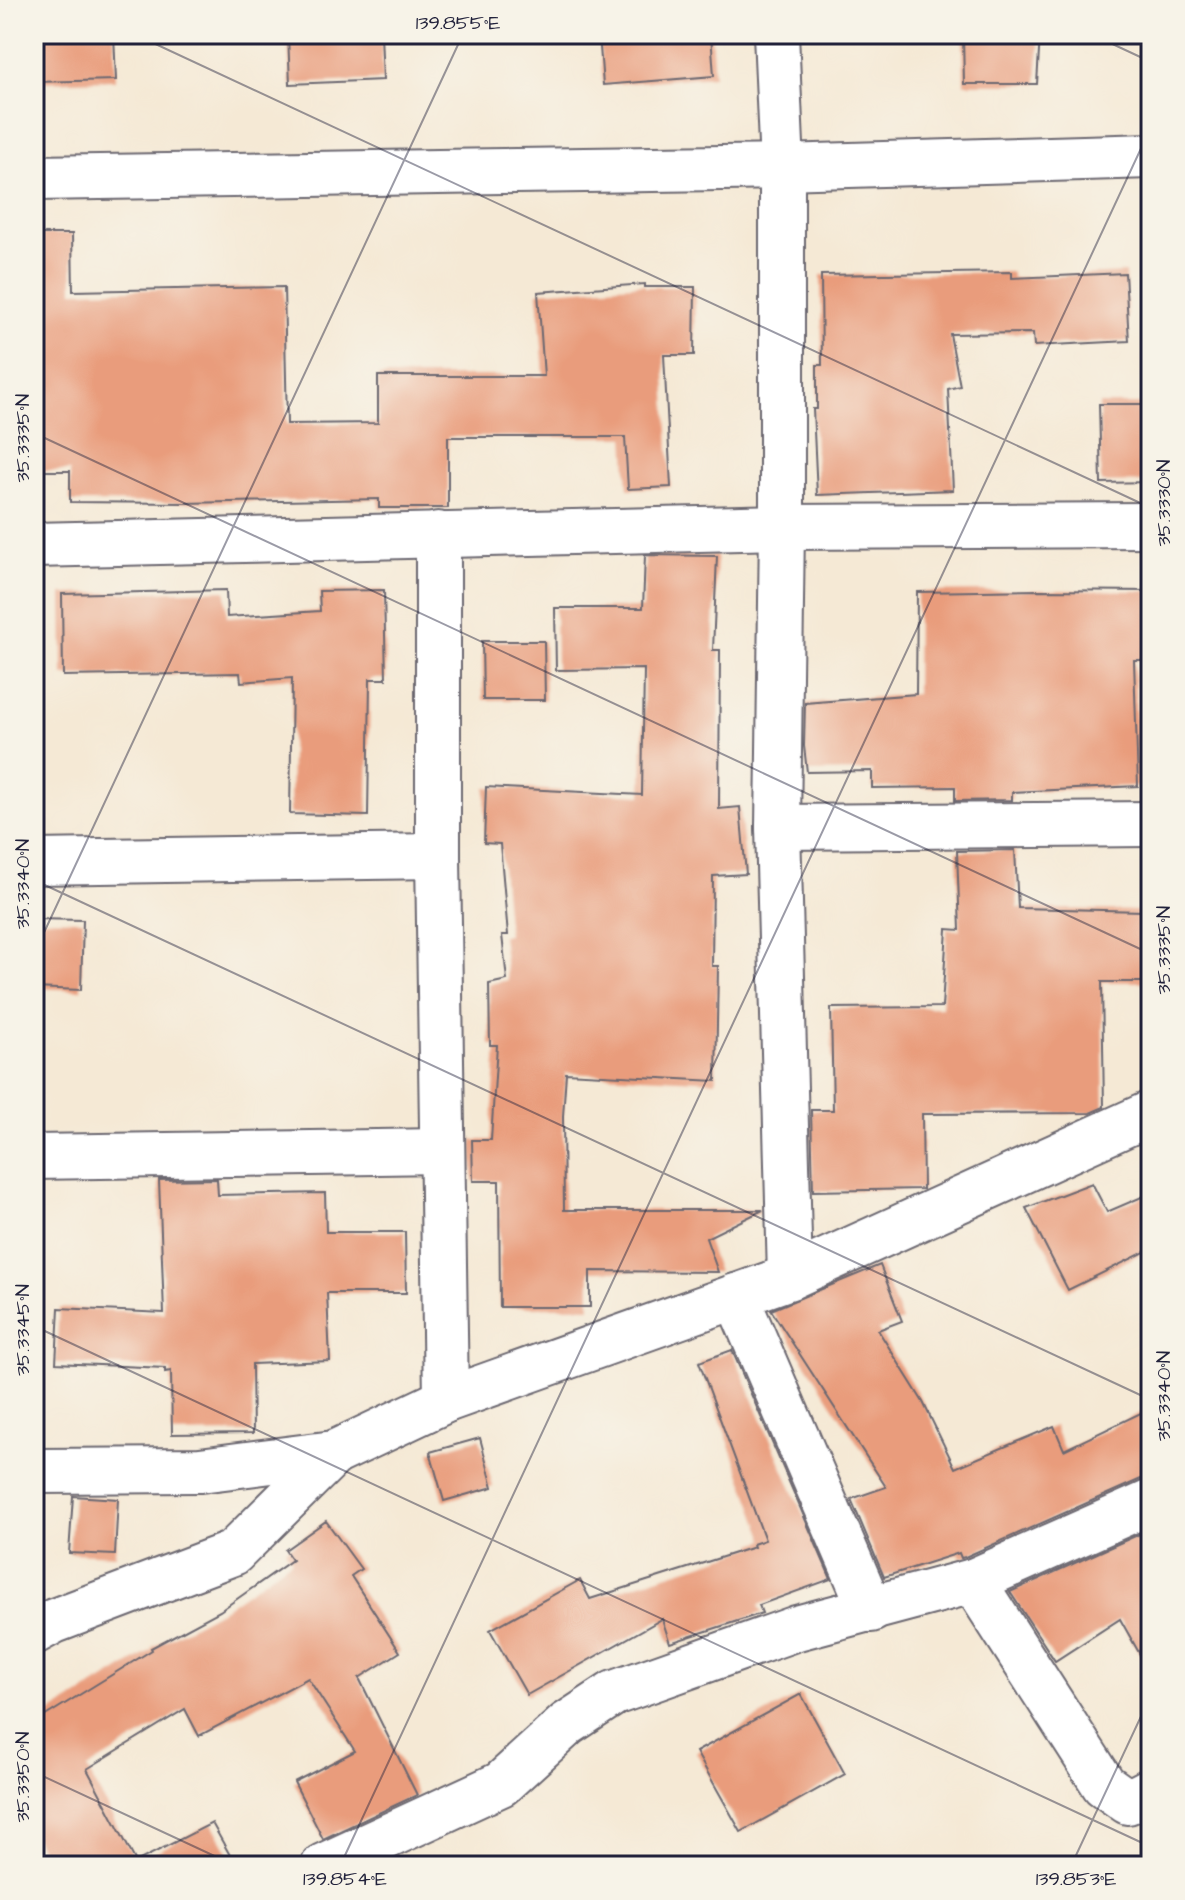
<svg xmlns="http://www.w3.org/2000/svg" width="1185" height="1900" viewBox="0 0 1185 1900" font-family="'Architects Daughter',sans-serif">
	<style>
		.building { fill: #e99c7c }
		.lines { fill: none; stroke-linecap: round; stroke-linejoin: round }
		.minor-casing { stroke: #6c6871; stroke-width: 48 }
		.minor { stroke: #fff; stroke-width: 44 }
		.ticks { fill: none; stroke: #22223b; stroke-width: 2; stroke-opacity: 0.45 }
		.neatline { fill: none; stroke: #22223b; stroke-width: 3 }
		.ticks-label { font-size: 20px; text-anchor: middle; fill: #22223b }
	</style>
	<rect width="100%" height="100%" fill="#f7f3e8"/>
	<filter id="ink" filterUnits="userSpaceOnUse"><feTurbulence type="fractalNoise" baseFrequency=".0125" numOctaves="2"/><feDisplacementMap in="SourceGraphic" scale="16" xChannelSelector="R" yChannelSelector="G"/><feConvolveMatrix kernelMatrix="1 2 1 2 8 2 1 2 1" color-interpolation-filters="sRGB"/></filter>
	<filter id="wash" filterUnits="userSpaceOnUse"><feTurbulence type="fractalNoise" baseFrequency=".006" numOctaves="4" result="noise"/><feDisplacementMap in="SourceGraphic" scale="32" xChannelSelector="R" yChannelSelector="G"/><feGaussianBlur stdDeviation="1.8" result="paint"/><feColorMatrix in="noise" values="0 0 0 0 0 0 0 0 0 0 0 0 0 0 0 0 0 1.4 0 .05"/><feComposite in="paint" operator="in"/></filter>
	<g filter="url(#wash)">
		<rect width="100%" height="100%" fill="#f5e9d5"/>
		<g id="blocks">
			<!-- building -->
			<g class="building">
				<path d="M34,34H114L116,80L34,82Z"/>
				<path d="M288,34H381L383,80L290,84Z"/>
				<path d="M599,34H711L714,76L603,85Z"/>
				<path d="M963,34H1040L1037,84H964Z"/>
				<path d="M34,234H72L73,291L284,287L287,424L378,423V376H544L538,292L645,284V287H695L694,355H664L671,487L628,489L625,437H448V508H379V499L184,503L70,502V471H34Z"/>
				<path d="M1012,272V278L1125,273L1129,341L1034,346L1033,333L950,334L960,386L948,389L953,490L817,495L813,409H817V365H822L821,275Z"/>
				<path d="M1099,404H1151V482L1101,483Z"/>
				<path d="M645,555L717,556L713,650H720L719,809L740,807L746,874L713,876L712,966H718L716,1081L566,1073L563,1116L564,1210H763L706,1238L718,1272L590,1271V1307H500L499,1181H473L472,1140H491L497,1045H490L489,984L507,980L502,935H508L500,844L484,843L486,787L642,795L644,669L556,670L555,608H643Z"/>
				<path d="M226,590L227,617L320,611L319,591L384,590L386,679H370L368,816L290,814L292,678L241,682L240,673L63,676L62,594Z"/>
				<path d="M1040,590L1151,591V660H1134L1138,786L1012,792V800L955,801V787L872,788V771L807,772L804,746L805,703L916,694L917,592Z"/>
				<path d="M482,641H544L545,700H483Z"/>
				<path d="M1015,850L1018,908L1144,911L1143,982H1102L1104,1107L1090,1113L922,1114L923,1189L813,1191L811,1110H833L831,1008L942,1007L947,929L960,930L957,851Z"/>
				<path d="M34,919L83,920L81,990L34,988Z"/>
				<path d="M217,1179L218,1195L325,1193L326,1232H405L406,1293H327L330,1361L252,1364L253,1433L172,1434L171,1371L165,1372V1368L56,1363L59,1308L164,1313L159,1180Z"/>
				<path d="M1092,1183L1107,1212L1151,1193V1249L1068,1290L1026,1208Z"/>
				<path d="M880,1265L902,1321L878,1330L923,1402L955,1468L1054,1426L1064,1450L1151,1408V1477L1141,1479L965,1557L961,1558L959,1553L884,1577L851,1499L886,1487L771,1310Z"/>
				<path d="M732,1350L831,1579L759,1605L762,1613L670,1643L662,1619L527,1695L490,1630L580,1580L590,1599L754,1547L753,1544L765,1540L699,1362Z"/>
				<path d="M480,1438L493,1487L444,1501L430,1452Z"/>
				<path d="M73,1496L118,1499L115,1555L69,1553Z"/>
				<path d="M326,1521L361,1569L351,1576L400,1652L359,1678L417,1795L323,1839L294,1782L355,1751L308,1678L199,1736L185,1709L87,1769L136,1862L212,1823L236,1866H50L34,1837V1723L152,1650L151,1648L220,1611L292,1560L285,1550Z"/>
				<path d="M1151,1529V1674L1120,1619L1055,1661L1010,1592Z"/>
				<path d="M801,1694L845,1774L741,1832L696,1752Z"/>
			</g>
		</g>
	</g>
	<g filter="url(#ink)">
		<use href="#blocks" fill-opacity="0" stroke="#6c6871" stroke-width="2"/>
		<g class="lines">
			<defs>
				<g id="minor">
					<path d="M776,34L782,167V527L778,827L790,1277"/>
					<path d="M34,178L782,167L1151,156"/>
					<path d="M438,534V856L446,1400"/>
					<path d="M34,545L782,527L1151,525"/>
					<path d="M778,827L1151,824"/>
					<path d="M34,862L438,856"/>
					<path d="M34,1157L442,1151"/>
					<path d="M736,1296L871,1610"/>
					<path d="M34,1471L200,1470L334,1453L446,1400L790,1277L1151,1113"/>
					<path d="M973,1581L1104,1785L1128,1802L1151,1790"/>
					<path d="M34,1632L54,1621L233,1553L334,1453"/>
					<path d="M323,1866L501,1784L567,1724L614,1693L797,1628L973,1581L1151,1502"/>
				</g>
			</defs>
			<!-- minor casing -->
			<use href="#minor" class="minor-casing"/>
			<!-- minor -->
			<use href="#minor" class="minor"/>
		</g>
	</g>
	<!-- ticks -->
	<path class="ticks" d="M134,34L1151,508M1091,34L1151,62M34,433L1151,954M34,880L1151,1400M34,954L463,34M34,1326L1151,1847M34,1772L236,1866M340,1866L1151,127M1071,1866L1151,1695"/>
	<!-- margin -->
	<rect width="1185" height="1900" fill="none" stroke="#f7f3e8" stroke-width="88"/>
	<rect x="44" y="44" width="1097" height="1812" class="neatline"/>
	<g class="ticks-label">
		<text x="458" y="29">139.855°E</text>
		<text transform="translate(22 438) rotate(-90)" y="7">35.3335°N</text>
		<text transform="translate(1163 503) rotate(-90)" y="7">35.3330°N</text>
		<text transform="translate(22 884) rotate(-90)" y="7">35.3340°N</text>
		<text transform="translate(1163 950) rotate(-90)" y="7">35.3335°N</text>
		<text transform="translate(22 1330) rotate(-90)" y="7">35.3345°N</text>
		<text transform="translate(1163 1396) rotate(-90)" y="7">35.3340°N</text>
		<text transform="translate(22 1777) rotate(-90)" y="7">35.3350°N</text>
		<text x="345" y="1885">139.854°E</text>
		<text x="1076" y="1885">139.853°E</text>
	</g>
</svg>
